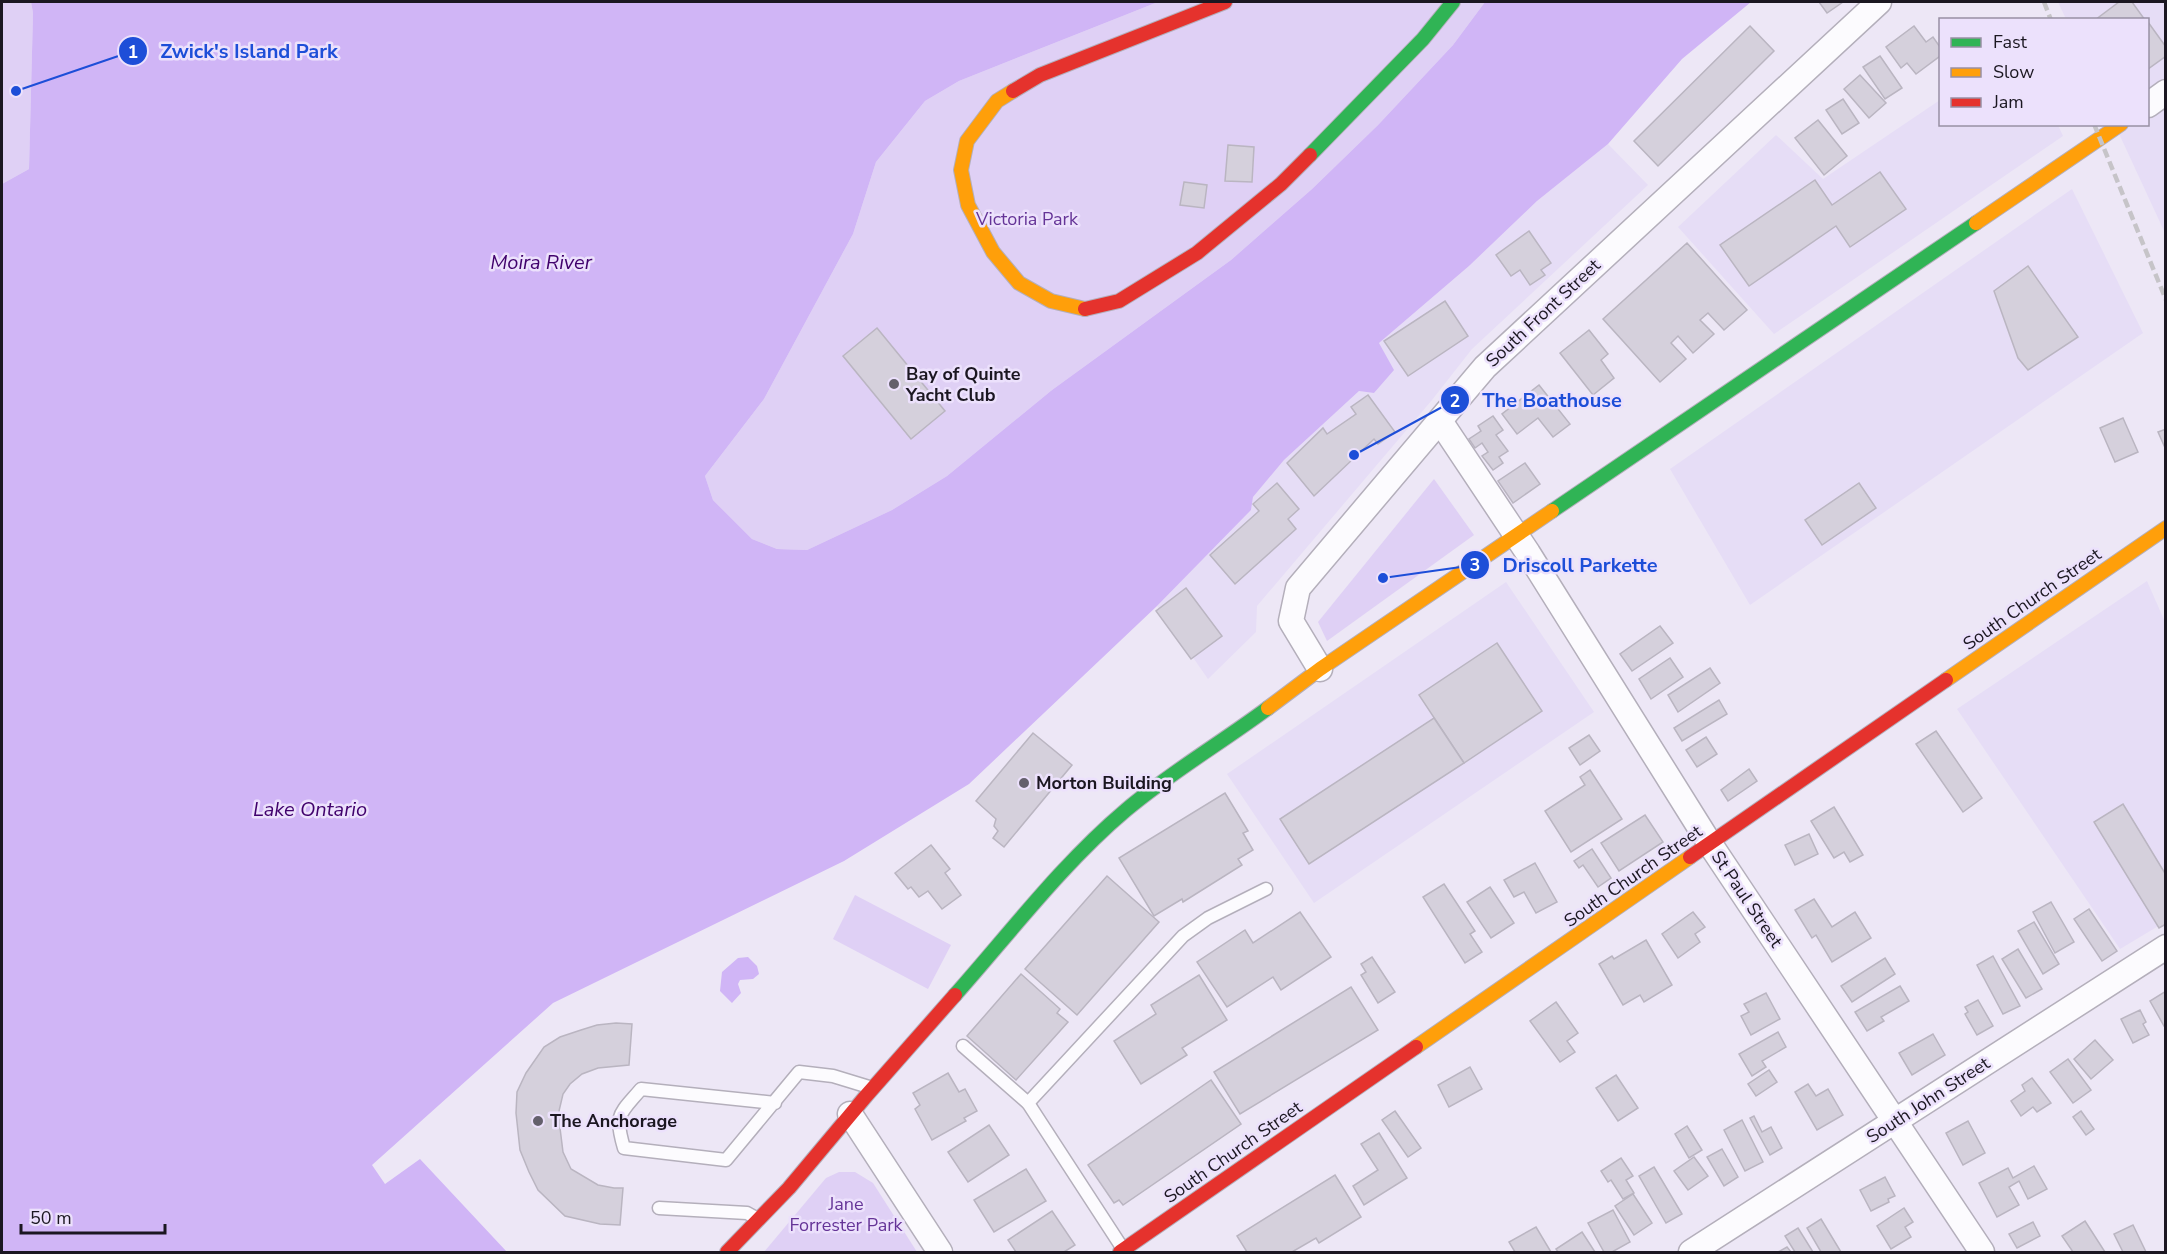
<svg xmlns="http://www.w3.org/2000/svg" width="2167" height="1254" viewBox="0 0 2167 1254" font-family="'Nunito Sans',sans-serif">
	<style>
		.built { fill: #e6ddf6 }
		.green { fill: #dfd0f5 }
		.water { fill: #d0b5f6 }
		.building { fill: #d5d0dc; stroke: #bab5c1; stroke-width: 1.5 }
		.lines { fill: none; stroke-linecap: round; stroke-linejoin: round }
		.lane-casing { stroke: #b4afbb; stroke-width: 15 }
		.street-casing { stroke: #b4afbb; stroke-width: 27 }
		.fast-casing { stroke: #b4afbb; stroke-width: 16 }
		.slow-casing { stroke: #b4afbb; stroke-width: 16 }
		.jam-casing { stroke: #b4afbb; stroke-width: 16 }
		.lane { stroke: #fcfbfe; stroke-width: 12 }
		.street { stroke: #fcfbfe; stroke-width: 24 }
		.fast { stroke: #30b455; stroke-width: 14 }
		.slow { stroke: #ff9f0a; stroke-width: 14 }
		.jam { stroke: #e5322d; stroke-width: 14 }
		.rail { stroke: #c6c4c8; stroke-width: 4.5; stroke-dasharray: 9 4.5; stroke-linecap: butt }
		.poi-dot { fill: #64606c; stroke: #ece1fc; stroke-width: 2 }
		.labels { text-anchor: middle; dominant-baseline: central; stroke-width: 5; stroke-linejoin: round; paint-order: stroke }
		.park-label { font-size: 18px; fill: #653497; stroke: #ece1fc }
		.street-label { font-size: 18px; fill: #1b1721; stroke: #ece1fc }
		.poi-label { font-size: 18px; font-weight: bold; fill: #1b1721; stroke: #ece1fc; text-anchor: start }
		.water-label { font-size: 20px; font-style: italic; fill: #40016c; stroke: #ece1fc }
		.leader { fill: none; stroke: #1d4ed8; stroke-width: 2 }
		.callout-dot { fill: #1d4ed8; stroke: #ece1fc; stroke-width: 2 }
		.mark-label { font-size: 18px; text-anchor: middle; font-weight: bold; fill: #fff }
		.callout-label { font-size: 20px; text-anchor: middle; font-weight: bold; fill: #1d4ed8; stroke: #ece1fc; stroke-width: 5; stroke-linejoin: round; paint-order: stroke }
	</style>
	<rect width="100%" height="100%" fill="#ede7f6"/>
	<!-- built -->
	<g class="built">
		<path d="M2058,2H2165V233L2115,125L2148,124V20L2066,19Z"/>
		<path d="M1940,100V124L2058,125L2063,136L1774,334L1678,227L1776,135L1823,179Z"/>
		<path d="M1608,144L1648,185L1472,349L1432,400L1257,606L1256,632L1208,679L1157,606L1251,510L1253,497L1284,460L1359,391L1374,393L1393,370L1379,343L1469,266L1537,201Z"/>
		<path d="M2072,189L2143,333L1750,605L1670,469Z"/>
		<path d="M2147,581L2165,622V922L2120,949L1957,709Z"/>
		<path d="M1506,582L1594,712L1314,903L1227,774Z"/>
	</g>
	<!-- green -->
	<g class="green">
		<path d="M2,2H31L33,13L29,169L2,184Z"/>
		<path d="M1158,2H1485L1453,45L1378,125L1312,189L1231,260L1052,390L947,476L892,510L807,550L777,549L752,539L713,500L705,476L764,399L853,234L876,162L925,101L959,81Z"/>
		<path d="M1434,479L1474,535L1327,641L1318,622Z"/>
		<path d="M855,895L951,945L928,989L833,939Z"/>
		<path d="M839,1172H855L873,1183L917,1252H764L826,1178Z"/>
	</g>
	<!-- water -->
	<g class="water">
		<path d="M31,2H1158L959,81L925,101L876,162L853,234L764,399L705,476L713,500L752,539L777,549L807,550L892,510L947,476L1052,390L1231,260L1312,189L1378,125L1453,45L1485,2H1751L1682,59L1608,144L1537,201L1469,266L1379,343L1394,370L1374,393L1359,391L1284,460L1253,497L1251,510L1157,606L969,784L844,861L553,1003L372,1165L385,1184L420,1159L507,1252H2V184L29,169L33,13Z"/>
		<path d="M748,957L757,966L759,974L753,979L740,980L738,984L741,993L732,1003L720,991L722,972L738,958Z"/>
	</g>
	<!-- building -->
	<g class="building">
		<path d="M1819,2H1843L1827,13Z"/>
		<path d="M2119,2H2132L2145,20H2095Z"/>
		<path d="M2148,22L2166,47V56L2148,69Z"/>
		<path d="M1750,26L1774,51L1658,166L1634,141Z"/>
		<path d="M1914,26L1926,42L1933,37L1940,47V56L1916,74L1907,63L1901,68L1886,47Z"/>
		<path d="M1880,56L1902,88L1885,99L1863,67Z"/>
		<path d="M1860,75L1886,103L1869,118L1844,89Z"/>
		<path d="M1843,99L1859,123L1842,134L1826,110Z"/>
		<path d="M1818,120L1847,156L1824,175L1795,138Z"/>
		<path d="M1228,145L1254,147L1252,182L1225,181Z"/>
		<path d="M1880,172L1906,209L1850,247L1836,226L1749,286L1720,245L1815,180L1832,205Z"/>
		<path d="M1184,182L1207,185L1204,208L1180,205Z"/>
		<path d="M1529,231L1551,263L1541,270L1545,275L1530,285L1520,270L1511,276L1496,255Z"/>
		<path d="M1687,243L1747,310L1724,330L1708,313L1700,320L1714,334L1693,353L1678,336L1671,343L1686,359L1660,382L1603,319Z"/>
		<path d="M2028,266L2078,337L2028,370L2018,358L1994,291Z"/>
		<path d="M1445,301L1468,336L1408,376L1384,341Z"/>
		<path d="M877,328L945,411L911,439L843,356Z"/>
		<path d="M1589,330L1608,354L1601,360L1614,378L1593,395L1560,353Z"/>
		<path d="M1539,385L1570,424L1553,437L1538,418L1517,434L1502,414Z"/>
		<path d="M1368,395L1395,432L1378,444L1374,439L1314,496L1287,463L1323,428L1327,434L1356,414L1351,407Z"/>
		<path d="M1493,416L1503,430L1496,435L1508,451L1499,457L1503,463L1493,470L1482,456L1488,452L1482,443L1475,448L1469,439L1481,431L1478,426Z"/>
		<path d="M2123,418L2138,452L2115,462L2100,428Z"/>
		<path d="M2166,429V450L2158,432Z"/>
		<path d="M1525,463L1540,484L1513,503L1498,481Z"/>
		<path d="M1277,483L1299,509L1288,519L1296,529L1235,584L1210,555L1259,511L1253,504Z"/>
		<path d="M1859,483L1876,508L1822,545L1805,520Z"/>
		<path d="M1186,588L1222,636L1191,659L1156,611Z"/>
		<path d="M1660,626L1673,643L1632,671L1620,654Z"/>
		<path d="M1497,643L1542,711L1464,763L1419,695Z"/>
		<path d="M1670,658L1683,677L1651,699L1639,679Z"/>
		<path d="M1710,668L1720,683L1678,712L1668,695Z"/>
		<path d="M1719,700L1727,714L1682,741L1674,728Z"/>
		<path d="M1434,718L1464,763L1309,864L1280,819Z"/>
		<path d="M1936,731L1982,798L1963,812L1916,744Z"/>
		<path d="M1033,733L1072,765L1004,847L993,838L998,831L994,826L996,819L976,801Z"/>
		<path d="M1589,735L1600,751L1580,765L1569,748Z"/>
		<path d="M1706,737L1717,754L1697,767L1686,750Z"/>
		<path d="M1749,769L1757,781L1728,801L1721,790Z"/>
		<path d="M1590,770L1622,819L1571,852L1545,811L1585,785L1580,777Z"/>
		<path d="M1225,793L1248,831L1243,833L1253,850L1238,859L1242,865L1183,902L1182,899L1154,916L1119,858Z"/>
		<path d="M2123,804L2166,875V924L2159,928L2094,822Z"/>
		<path d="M1834,807L1863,855L1850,862L1844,852L1834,858L1811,821Z"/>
		<path d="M1645,815L1663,842L1619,871L1601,843Z"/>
		<path d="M1809,834L1818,854L1795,865L1785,845Z"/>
		<path d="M931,845L950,869L945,873L961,895L942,909L928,891L919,897L911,887L908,889L895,873Z"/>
		<path d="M1592,849L1611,878L1598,887L1583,865L1579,868L1574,861Z"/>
		<path d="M1535,863L1557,902L1536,913L1524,892L1514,897L1504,880Z"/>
		<path d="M1107,876L1159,922L1077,1015L1025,969Z"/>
		<path d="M1444,884L1475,931L1470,934L1482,952L1465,963L1423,897Z"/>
		<path d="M1490,887L1514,923L1491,938L1467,902Z"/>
		<path d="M1814,899L1832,927L1855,912L1871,938L1832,962L1816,935L1812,938L1795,910Z"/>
		<path d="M2051,902L2074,942L2055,953L2033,912Z"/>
		<path d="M2089,909L2117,951L2102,961L2074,919Z"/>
		<path d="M1300,912L1331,957L1281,990L1273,977L1227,1007L1197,962L1245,930L1253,943Z"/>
		<path d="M1693,912L1705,927L1695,934L1700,942L1678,958L1662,934Z"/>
		<path d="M2034,922L2059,964L2043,974L2018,931Z"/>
		<path d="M1646,940L1672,985L1644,1002L1640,995L1623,1005L1599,964L1612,956L1614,959Z"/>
		<path d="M2018,949L2042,989L2026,998L2002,959Z"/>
		<path d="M1993,956L2020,1006L2003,1014L1977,965Z"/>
		<path d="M1372,957L1395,992L1378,1003L1361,975L1366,972L1361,964Z"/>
		<path d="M1885,958L1895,974L1852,1002L1841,986Z"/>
		<path d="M1021,974L1060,1009L1057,1013L1068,1022L1016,1080L967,1036Z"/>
		<path d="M1199,975L1227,1020L1182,1048L1187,1055L1141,1084L1114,1041L1156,1014L1151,1005Z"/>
		<path d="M1900,986L1909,1001L1881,1017L1884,1021L1867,1031L1855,1012Z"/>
		<path d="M1351,987L1378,1030L1240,1114L1214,1072Z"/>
		<path d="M2166,991V1025L2164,1026L2150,1001Z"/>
		<path d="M1766,993L1780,1019L1751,1035L1741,1016L1749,1012L1744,1004Z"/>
		<path d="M1978,1000L1993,1026L1977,1035L1965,1014L1968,1012L1965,1007Z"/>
		<path d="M1556,1002L1578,1033L1567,1041L1575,1052L1560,1062L1530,1021Z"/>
		<path d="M2140,1010L2146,1022L2143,1024L2149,1035L2133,1043L2121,1019Z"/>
		<path d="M616,1023L632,1024L629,1065L598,1068L582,1074L570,1084L563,1094L559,1111L560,1128L563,1152L571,1169L598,1185L614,1188H623L620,1225L600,1224L565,1216L538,1190L529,1172L520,1150L516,1113L517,1092L526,1073L544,1047L560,1037L581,1030L597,1025Z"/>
		<path d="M1778,1032L1786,1047L1762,1061L1766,1067L1752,1076L1739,1054Z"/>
		<path d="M1933,1034L1945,1055L1912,1075L1899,1053Z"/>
		<path d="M2095,1040L2113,1060L2091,1079L2074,1059Z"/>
		<path d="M2068,1059L2091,1090L2073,1103L2050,1072Z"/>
		<path d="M1470,1067L1482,1089L1449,1107L1438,1085Z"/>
		<path d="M1769,1070L1777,1082L1756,1096L1748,1084Z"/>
		<path d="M948,1073L959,1092L965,1089L977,1111L964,1118L966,1121L932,1140L915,1109L920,1105L913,1093Z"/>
		<path d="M1616,1075L1638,1108L1618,1121L1596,1088Z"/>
		<path d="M2032,1078L2051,1103L2037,1112L2033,1107L2021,1116L2011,1101L2025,1091L2022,1085Z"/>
		<path d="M1211,1080L1241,1124L1123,1205L1119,1200L1114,1203L1088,1165Z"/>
		<path d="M1808,1084L1816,1096L1828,1089L1843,1115L1817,1130L1795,1092Z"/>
		<path d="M1395,1111L1421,1148L1408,1157L1382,1120Z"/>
		<path d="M2081,1111L2094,1129L2086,1135L2073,1117Z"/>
		<path d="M1754,1116L1762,1132L1771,1127L1782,1148L1770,1155L1750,1118Z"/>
		<path d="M1742,1120L1763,1162L1745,1171L1724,1130Z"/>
		<path d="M1968,1121L1985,1153L1963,1165L1946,1133Z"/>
		<path d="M989,1125L1009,1155L968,1182L948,1152Z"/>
		<path d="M1687,1126L1702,1150L1689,1158L1675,1134Z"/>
		<path d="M1379,1133L1407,1178L1364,1205L1353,1186L1378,1170L1361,1144Z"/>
		<path d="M1722,1149L1738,1177L1724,1186L1707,1157Z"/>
		<path d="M1694,1157L1708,1176L1688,1190L1674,1171Z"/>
		<path d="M1621,1158L1633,1176L1626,1180L1634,1193L1623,1199L1611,1180L1608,1182L1601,1171Z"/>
		<path d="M2034,1166L2047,1189L2028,1199L2019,1181L2009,1187L2019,1205L1997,1217L1979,1183L2008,1168L2013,1178Z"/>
		<path d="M1654,1167L1682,1214L1666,1223L1639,1176Z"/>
		<path d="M1026,1169L1046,1201L994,1232L974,1200Z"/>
		<path d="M1335,1175L1361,1217L1319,1243L1316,1238L1292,1252H1247L1237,1236Z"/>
		<path d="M1885,1177L1895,1196L1888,1199L1889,1202L1871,1211L1860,1190Z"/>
		<path d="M1633,1194L1652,1223L1634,1235L1615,1206Z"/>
		<path d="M1904,1208L1913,1222L1905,1227L1911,1237L1891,1249L1877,1226Z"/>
		<path d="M1613,1210L1630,1242L1612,1252H1604L1588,1223Z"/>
		<path d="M1052,1211L1075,1245L1064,1252H1016L1008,1240Z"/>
		<path d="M1821,1219L1841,1252H1821L1807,1228Z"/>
		<path d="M2085,1221L2105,1252H2073L2062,1236Z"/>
		<path d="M2033,1222L2040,1236L2017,1248L2009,1234Z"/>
		<path d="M2133,1225L2146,1252H2123L2114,1234Z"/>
		<path d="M1536,1227L1551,1252H1515L1509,1242Z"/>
		<path d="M1798,1228L1813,1252H1795L1785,1236Z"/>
		<path d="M1582,1232L1595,1252H1558L1556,1249Z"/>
		<path d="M1787,1247L1791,1252H1778Z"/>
	</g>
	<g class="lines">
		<defs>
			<g id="lane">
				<path d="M963,1046L1028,1103L1123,1249"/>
				<path d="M775,1103L641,1089C619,1115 614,1114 624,1148L726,1160L799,1072L833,1076L869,1087"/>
				<path d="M1028,1103L1183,936L1208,918L1266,889"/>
				<path d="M659,1208L747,1213L756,1218"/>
			</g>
			<g id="street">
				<path d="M2148,105L2166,92"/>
				<path d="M1440,421L1528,553L1710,844L1982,1252"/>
				<path d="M1320,669L1291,621L1298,588L1485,367L1879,2"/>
				<path d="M850,1114L940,1252"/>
				<path d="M1691,1252L2166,947"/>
			</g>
			<g id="fast">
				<path d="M1310,155L1423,39L1453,2"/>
				<path d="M1552,511L1976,223"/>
				<path d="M955,995C1010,933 1063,863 1126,810C1171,772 1221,743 1268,708"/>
			</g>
			<g id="slow">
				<path d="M1013,91L997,101L967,141L961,170L968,205L993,252L1019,283L1051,301L1085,309"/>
				<path d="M1976,223L2121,124"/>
				<path d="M1946,680L2166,528"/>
				<path d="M1268,708L1320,669L1552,511"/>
				<path d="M1416,1047L1690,857"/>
			</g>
			<g id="jam">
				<path d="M1013,91L1040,75L1225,2"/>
				<path d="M1085,309L1119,301L1197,253L1281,184L1310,155"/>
				<path d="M1690,857L1946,680"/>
				<path d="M727,1252L789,1188L866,1096L955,995"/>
				<path d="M1120,1252L1416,1047"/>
			</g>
		</defs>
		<!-- lane casing -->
		<use href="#lane" class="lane-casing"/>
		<!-- street casing -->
		<use href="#street" class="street-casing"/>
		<!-- fast casing -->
		<use href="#fast" class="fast-casing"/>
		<!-- slow casing -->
		<use href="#slow" class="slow-casing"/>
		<!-- jam casing -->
		<use href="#jam" class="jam-casing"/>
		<!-- lane -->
		<use href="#lane" class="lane"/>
		<!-- street -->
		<use href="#street" class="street"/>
		<!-- fast -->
		<use href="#fast" class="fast"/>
		<!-- slow -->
		<use href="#slow" class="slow"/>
		<!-- jam -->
		<use href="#jam" class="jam"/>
		<!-- rail -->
		<g class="rail">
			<path d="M2044,2L2051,20"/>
			<path d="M2094,124L2166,300"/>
		</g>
	</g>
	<!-- markers -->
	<g class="poi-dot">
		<circle cx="894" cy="384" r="6"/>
		<circle cx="1024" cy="783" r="6"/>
		<circle cx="538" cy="1121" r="6"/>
	</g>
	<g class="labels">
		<!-- park labels -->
		<g class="park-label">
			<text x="1027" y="219">Victoria Park</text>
			<text x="846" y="1204">Jane<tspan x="846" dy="21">Forrester Park</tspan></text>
		</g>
		<!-- street labels -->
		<g class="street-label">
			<text transform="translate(1543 313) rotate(-43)">South Front Street</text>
			<text transform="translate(2032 599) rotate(-35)">South Church Street</text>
			<text transform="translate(1633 876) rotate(-35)">South Church Street</text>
			<text transform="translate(1747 899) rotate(56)">St Paul Street</text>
			<text transform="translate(1928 1100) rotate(-33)">South John Street</text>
			<text transform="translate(1233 1152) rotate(-35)">South Church Street</text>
		</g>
		<!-- poi labels -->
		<g class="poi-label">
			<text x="906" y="374">Bay of Quinte<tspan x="906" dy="21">Yacht Club</tspan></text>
			<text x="1036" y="783">Morton Building</text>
			<text x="550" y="1121">The Anchorage</text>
		</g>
		<!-- water labels -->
		<g class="water-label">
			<text x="541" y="262">Moira River</text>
			<text x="310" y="809">Lake Ontario</text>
		</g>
	</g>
	<!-- callouts -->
	<path class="leader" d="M16 91L133 51M1354 455L1455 400M1383 578L1475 565"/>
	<g class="callout-dot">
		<circle cx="16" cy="91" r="6"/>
		<circle cx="1354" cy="455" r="6"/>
		<circle cx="1383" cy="578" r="6"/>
		<circle cx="133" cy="51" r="15"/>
		<circle cx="1455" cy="400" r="15"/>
		<circle cx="1475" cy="565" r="15"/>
	</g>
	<g class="mark-label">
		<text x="133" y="58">1</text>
		<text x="1455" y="407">2</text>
		<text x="1475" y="571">3</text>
	</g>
	<g class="callout-label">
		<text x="249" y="58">Zwick's Island Park</text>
		<text x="1552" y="407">The Boathouse</text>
		<text x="1580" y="572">Driscoll Parkette</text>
	</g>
	<!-- border -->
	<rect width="2167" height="1254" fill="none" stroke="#1b1721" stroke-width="6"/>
	<!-- legend -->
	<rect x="1939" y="18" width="210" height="108" fill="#ece1fc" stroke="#9890a4" stroke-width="1.5"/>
	<rect x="1951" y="38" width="30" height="9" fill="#30b455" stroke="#9890a4" stroke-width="1.5"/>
	<text x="1993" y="48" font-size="18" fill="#1b1721">Fast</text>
	<rect x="1951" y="68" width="30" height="9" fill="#ff9f0a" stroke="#9890a4" stroke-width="1.5"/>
	<text x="1993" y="78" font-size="18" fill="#1b1721">Slow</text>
	<rect x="1951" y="98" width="30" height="9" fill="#e5322d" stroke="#9890a4" stroke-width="1.5"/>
	<text x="1993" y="108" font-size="18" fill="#1b1721">Jam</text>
	<!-- scale -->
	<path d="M21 1224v9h144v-9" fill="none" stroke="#1b1721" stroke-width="3"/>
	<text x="30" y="1224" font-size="18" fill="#1b1721" stroke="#ece1fc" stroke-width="4.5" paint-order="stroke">50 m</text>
</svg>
